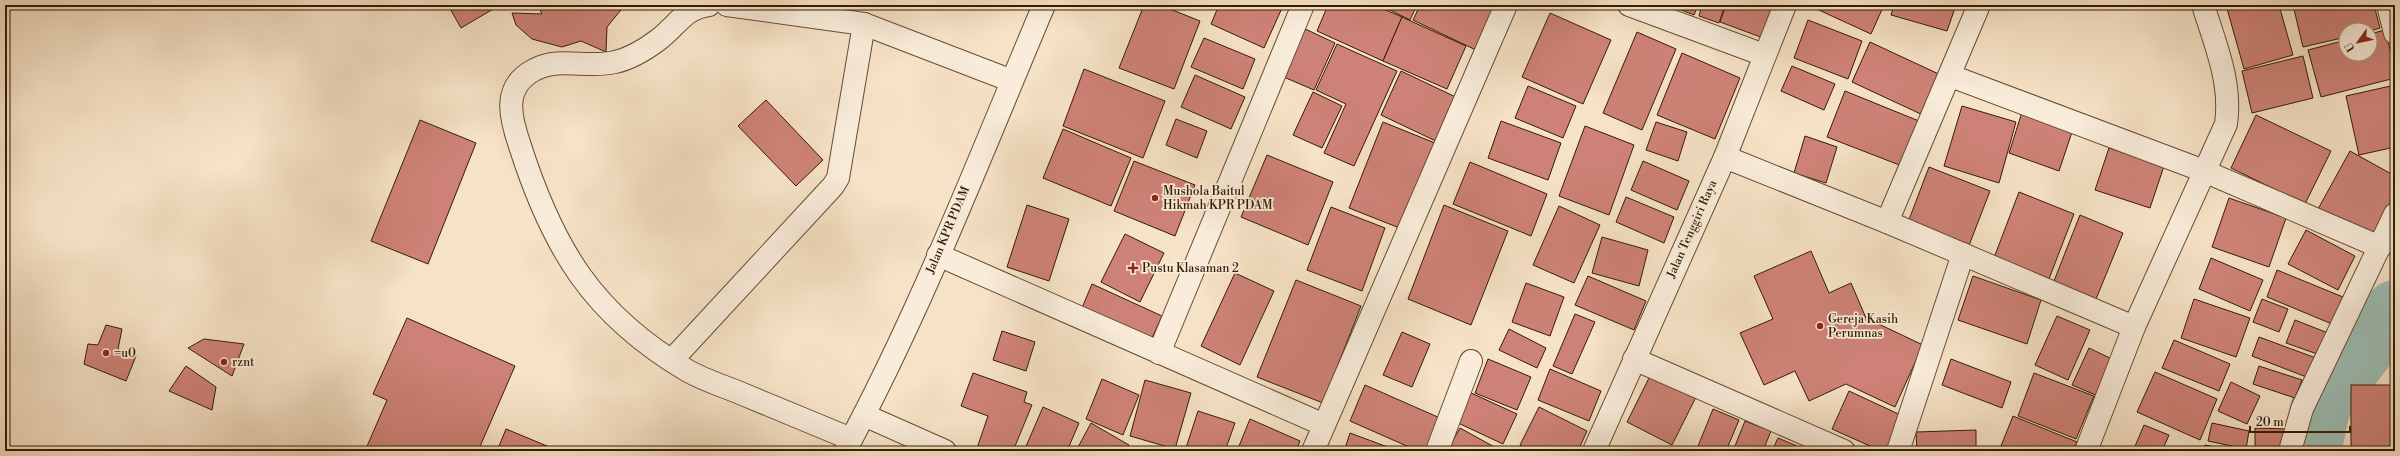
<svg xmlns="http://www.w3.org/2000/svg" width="2400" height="456" viewBox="0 0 2400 456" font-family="'Libre Bodoni',serif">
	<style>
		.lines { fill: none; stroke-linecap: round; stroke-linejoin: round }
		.river { stroke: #9dbeb5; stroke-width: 60 }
		.building { fill: #ce8277; stroke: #351c00 }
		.minor-casing { stroke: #654e32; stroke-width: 24 }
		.minor { stroke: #f9ecda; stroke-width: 22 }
		.poi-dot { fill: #8f2418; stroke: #f9ecda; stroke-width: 1.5 }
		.labels { text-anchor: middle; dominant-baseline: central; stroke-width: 3.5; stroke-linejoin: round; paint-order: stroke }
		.poi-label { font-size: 12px; fill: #351c00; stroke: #f9ecda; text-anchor: start }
		.street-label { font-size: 12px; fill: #351c00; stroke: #f9ecda }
	</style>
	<rect width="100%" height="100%" fill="#f6e2c6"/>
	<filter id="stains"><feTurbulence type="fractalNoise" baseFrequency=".005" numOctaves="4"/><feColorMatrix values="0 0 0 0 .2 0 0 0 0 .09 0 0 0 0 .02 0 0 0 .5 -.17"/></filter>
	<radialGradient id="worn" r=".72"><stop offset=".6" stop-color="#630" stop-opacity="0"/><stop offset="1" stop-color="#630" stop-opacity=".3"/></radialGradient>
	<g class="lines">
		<!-- river -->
		<path class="river" d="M2311,451L2321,405L2395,310"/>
	</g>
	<!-- building -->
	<g class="building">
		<path d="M448,5H500L461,28Z"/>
		<path d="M538,5H625L607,27L606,52L581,41L562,47L532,39L516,25L512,13L542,14Z"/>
		<path d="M1144,5H1160L1200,21L1174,89L1119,68Z"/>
		<path d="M1219,5H1276L1282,8L1264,48L1211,24Z"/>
		<path d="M1328,5H1374L1402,17L1383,61L1317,31Z"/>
		<path d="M1380,5H1417L1410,20Z"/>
		<path d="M1420,5H1485L1499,12L1480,52L1413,20Z"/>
		<path d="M1669,5H1698L1694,15Z"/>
		<path d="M1702,5H1725L1719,23L1699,16Z"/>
		<path d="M1726,5H1778L1766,39L1720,22Z"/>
		<path d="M1808,5H1884L1871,34Z"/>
		<path d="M1894,5H1956L1947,31L1891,15Z"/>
		<path d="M2226,5H2279L2293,55L2244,69Z"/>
		<path d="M2293,5H2374L2380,28L2370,31L2346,30V37L2303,47Z"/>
		<path d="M1550,13L1611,40L1583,104L1522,77Z"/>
		<path d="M1402,17L1466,46L1447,89L1383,61Z"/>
		<path d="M1808,20L1862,41L1848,79L1794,58Z"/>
		<path d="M1301,27L1335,43L1314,90L1279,75Z"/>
		<path d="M2385,30L2395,69V78L2321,97L2308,50L2346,40V54H2370V34Z"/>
		<path d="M1637,32L1676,49L1642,130L1603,113Z"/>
		<path d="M1204,38L1255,59L1243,89L1191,67Z"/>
		<path d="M1870,42L1943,76L1925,116L1852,82Z"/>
		<path d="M1337,44L1397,71L1354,166L1324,153L1346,104L1316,90Z"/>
		<path d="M1682,53L1740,78L1715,139L1657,115Z"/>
		<path d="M2303,56L2313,98L2252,113L2242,71Z"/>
		<path d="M1792,66L1835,84L1824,110L1781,91Z"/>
		<path d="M1084,69L1165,101L1143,158L1063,126Z"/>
		<path d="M1401,71L1462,100L1442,144L1381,115Z"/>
		<path d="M1195,75L1245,97L1231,129L1181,107Z"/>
		<path d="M2395,85V147L2359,155L2346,96Z"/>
		<path d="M1528,86L1576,106L1563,138L1515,118Z"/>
		<path d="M1845,91L1919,121L1902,166L1827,137Z"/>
		<path d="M1313,92L1342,106L1322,148L1293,135Z"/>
		<path d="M766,100L823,160L796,186L738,126Z"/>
		<path d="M1962,106L2016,122L1999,183L1944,166Z"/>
		<path d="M2023,109L2074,126L2059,171L2009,153Z"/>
		<path d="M2256,115L2331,151L2305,204L2231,168Z"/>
		<path d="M1176,119L1207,131L1197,158L1166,145Z"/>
		<path d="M420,120L476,143L428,264L371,241Z"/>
		<path d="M1501,121L1561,143L1548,180L1488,158Z"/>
		<path d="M1383,122L1435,143L1402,229L1349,208Z"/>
		<path d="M1656,122L1687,132L1678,161L1646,150Z"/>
		<path d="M1585,126L1634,145L1609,215L1559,196Z"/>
		<path d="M1063,129L1131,158L1111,206L1043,178Z"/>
		<path d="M1805,136L1837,147L1826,183L1794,173Z"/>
		<path d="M2109,148L2164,166L2150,208L2095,190Z"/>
		<path d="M2350,151L2395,176V194L2371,238L2318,209Z"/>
		<path d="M1267,155L1333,182L1308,245L1241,217Z"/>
		<path d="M1134,161L1195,185L1175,236L1114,211Z"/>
		<path d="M1643,161L1689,181L1677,210L1631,190Z"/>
		<path d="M1470,162L1547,194L1531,236L1453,204Z"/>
		<path d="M1929,167L1990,191L1968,248L1907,225Z"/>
		<path d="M2019,192L2074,214L2047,284L1992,263Z"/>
		<path d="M1626,197L1674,217L1664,243L1616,222Z"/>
		<path d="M2229,198L2286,218L2269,267L2212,247Z"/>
		<path d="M1027,205L1069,219L1049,281L1007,267Z"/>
		<path d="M1444,205L1508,231L1471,325L1408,299Z"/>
		<path d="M1559,206L1600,225L1574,283L1533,265Z"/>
		<path d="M1331,207L1385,228L1362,291L1307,270Z"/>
		<path d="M2080,215L2123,233L2094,304L2052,286Z"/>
		<path d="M2306,230L2355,256L2338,290L2288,264Z"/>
		<path d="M1125,234L1164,253L1140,302L1101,282Z"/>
		<path d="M1602,237L1648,250L1639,286L1592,273Z"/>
		<path d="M1811,251L1829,293L1851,283L1866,318L1923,345L1895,407L1846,384L1809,401L1795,371L1764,385L1740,333L1773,319L1754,276Z"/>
		<path d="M2211,258L2263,280L2250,311L2199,289Z"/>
		<path d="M2277,270L2343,297L2332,324L2267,297Z"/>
		<path d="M1235,273L1274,291L1240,365L1201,346Z"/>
		<path d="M1588,276L1646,301L1634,330L1575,305Z"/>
		<path d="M1973,276L2041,300L2027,344L1958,320Z"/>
		<path d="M1296,280L1361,306L1323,403L1257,377Z"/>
		<path d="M1526,283L1564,297L1550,336L1512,322Z"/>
		<path d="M1092,284L1162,316L1148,347L1079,315Z"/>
		<path d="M2194,299L2250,318L2236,357L2181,338Z"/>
		<path d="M2262,299L2288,309L2279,332L2253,322Z"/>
		<path d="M1575,314L1595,322L1572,374L1553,366Z"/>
		<path d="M2057,316L2090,330L2068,380L2035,365Z"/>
		<path d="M407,318L515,366L478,451H365L387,400L373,394Z"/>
		<path d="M2295,320L2328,333L2320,355L2286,343Z"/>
		<path d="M106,325L122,329L118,349L136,356L126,381L84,364L88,344L98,345Z"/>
		<path d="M1509,329L1546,348L1537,368L1499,350Z"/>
		<path d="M1002,331L1035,342L1026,371L993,360Z"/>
		<path d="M1402,332L1430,344L1412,387L1383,375Z"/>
		<path d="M2259,337L2316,358L2309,378L2252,356Z"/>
		<path d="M204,339L244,344L232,376L188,348Z"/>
		<path d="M2174,340L2230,364L2219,391L2162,368Z"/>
		<path d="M2089,348L2114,360L2098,396L2072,385Z"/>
		<path d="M1488,359L1531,377L1517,410L1475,393Z"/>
		<path d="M1951,359L2011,382L2002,408L1942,385Z"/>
		<path d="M186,366L216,387L212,410L169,391Z"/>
		<path d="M2259,366L2302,380L2295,398L2253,384Z"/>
		<path d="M1550,369L1601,391L1589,421L1538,400Z"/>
		<path d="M2155,372L2217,399L2200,440L2137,412Z"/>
		<path d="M973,373L1027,392L1024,402L1032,405L1013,451H985L977,448L988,416L961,406Z"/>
		<path d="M2034,373L2094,396L2076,439L2018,416Z"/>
		<path d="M1651,374L1696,397L1672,445L1627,422Z"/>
		<path d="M1102,379L1139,395L1123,435L1086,419Z"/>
		<path d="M1145,380L1191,393L1175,449L1130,436Z"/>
		<path d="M2231,382L2260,396L2247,424L2218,411Z"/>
		<path d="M1365,385L1440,418L1426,451H1418L1350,421Z"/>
		<rect x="2351" y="385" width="41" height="66"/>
		<path d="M1849,391L1907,418L1892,451H1881L1832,429Z"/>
		<path d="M1469,392L1517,414L1503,444L1456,422Z"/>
		<path d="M1043,407L1079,423L1067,451H1024Z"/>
		<path d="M1539,407L1587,431L1578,451H1533L1520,445Z"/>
		<path d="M1713,409L1739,420L1726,451H1696Z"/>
		<path d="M1198,411L1235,423L1225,451H1185Z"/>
		<path d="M2013,416L2077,442L2073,451H1999Z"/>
		<path d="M1250,419L1300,441L1296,451H1237Z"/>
		<path d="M1745,421L1771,431L1763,451H1733Z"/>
		<path d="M1091,423L1129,445L1126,451H1076Z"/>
		<path d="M2212,423L2249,431L2246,449L2208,441Z"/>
		<path d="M2144,425L2169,435L2162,451H2133Z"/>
		<path d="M1460,428L1498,449V451H1447Z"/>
		<path d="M2255,428L2287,429L2286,451H2255Z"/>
		<path d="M506,429L559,451H497Z"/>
		<path d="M1976,430V451H1917L1916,432Z"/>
		<path d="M1350,433L1393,449L1392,451H1344Z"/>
		<path d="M1778,438L1797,446L1795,451H1772Z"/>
		<path d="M2205,445L2235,451H2204Z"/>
	</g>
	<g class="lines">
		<defs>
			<g id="minor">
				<path d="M709,5C684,8 677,26 658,40C646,49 629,59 615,62C588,69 559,56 534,70C502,87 510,117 520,146C553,249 593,315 688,371C704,380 723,386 740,393C777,408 814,424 851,439"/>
				<path d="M727,5L864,24L1012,81"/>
				<path d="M1629,5L1764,55"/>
				<path d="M2388,5L2395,33"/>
				<path d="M1951,76L2204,171L2380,247"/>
				<path d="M1725,157L1887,222L2134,327L2086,451"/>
				<path d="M1887,222L1979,5"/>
				<path d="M938,255L1324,425"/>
				<path d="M2134,327L2226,124C2232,82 2215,44 2203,5"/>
				<path d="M1159,353L1303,5"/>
				<path d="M1634,359L1844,451"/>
				<path d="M672,360L833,186L838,178L864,24"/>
				<path d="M864,415L945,451"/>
				<path d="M845,451C922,308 981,154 1044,5"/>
				<path d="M1313,451L1506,5"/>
				<path d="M1437,451L1471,361"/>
				<path d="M1594,451L1725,157L1785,5"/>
				<path d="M1898,451L1963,254"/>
				<path d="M2290,451L2302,409L2395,214"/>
			</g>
		</defs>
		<!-- minor casing -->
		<use href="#minor" class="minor-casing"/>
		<!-- minor -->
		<use href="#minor" class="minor"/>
	</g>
	<!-- markers -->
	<g class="poi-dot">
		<circle cx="1155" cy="198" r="4"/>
		<path d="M1131 262h4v4h4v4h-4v4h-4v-4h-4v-4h4z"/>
		<circle cx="1820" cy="326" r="4"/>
		<circle cx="106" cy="353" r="4"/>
		<circle cx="224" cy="362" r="4"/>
	</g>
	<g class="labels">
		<!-- poi labels -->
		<g class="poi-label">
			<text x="1163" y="191">Mushola Baitul<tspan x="1163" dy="14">Hikmah KPR PDAM</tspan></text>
			<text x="1142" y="268">Pustu Klasaman 2</text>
			<text x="1828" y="319">Gereja Kasih<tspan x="1828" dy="14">Perumnas</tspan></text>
			<text x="114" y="353">=u0</text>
			<text x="232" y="362">rznt</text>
		</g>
		<!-- street labels -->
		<g class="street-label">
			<text transform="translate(1692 229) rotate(-66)">Jalan Tenggiri Raya</text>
			<text transform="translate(948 230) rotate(-67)">Jalan KPR PDAM</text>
		</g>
	</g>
	<!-- margin -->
	<rect width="2400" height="456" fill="none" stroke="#f6e2c6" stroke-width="20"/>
	<rect x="6" y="6" width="2388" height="444" fill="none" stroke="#351c00" stroke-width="2"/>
	<rect x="10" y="10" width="2380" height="436" fill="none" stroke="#351c00"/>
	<!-- north arrow -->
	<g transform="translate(2358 42) rotate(237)"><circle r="19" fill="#f9ecda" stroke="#ab9983"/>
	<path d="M0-3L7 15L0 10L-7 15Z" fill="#8f2418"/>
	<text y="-6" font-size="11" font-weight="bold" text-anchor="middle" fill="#351c00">U</text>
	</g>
	<!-- scale -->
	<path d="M2250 426v6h100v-6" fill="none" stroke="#351c00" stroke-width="2"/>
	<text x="2256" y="426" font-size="12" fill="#351c00" stroke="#f9ecda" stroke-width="3" paint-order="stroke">20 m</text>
	<rect width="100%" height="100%" filter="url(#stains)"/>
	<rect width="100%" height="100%" fill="url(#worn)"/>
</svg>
